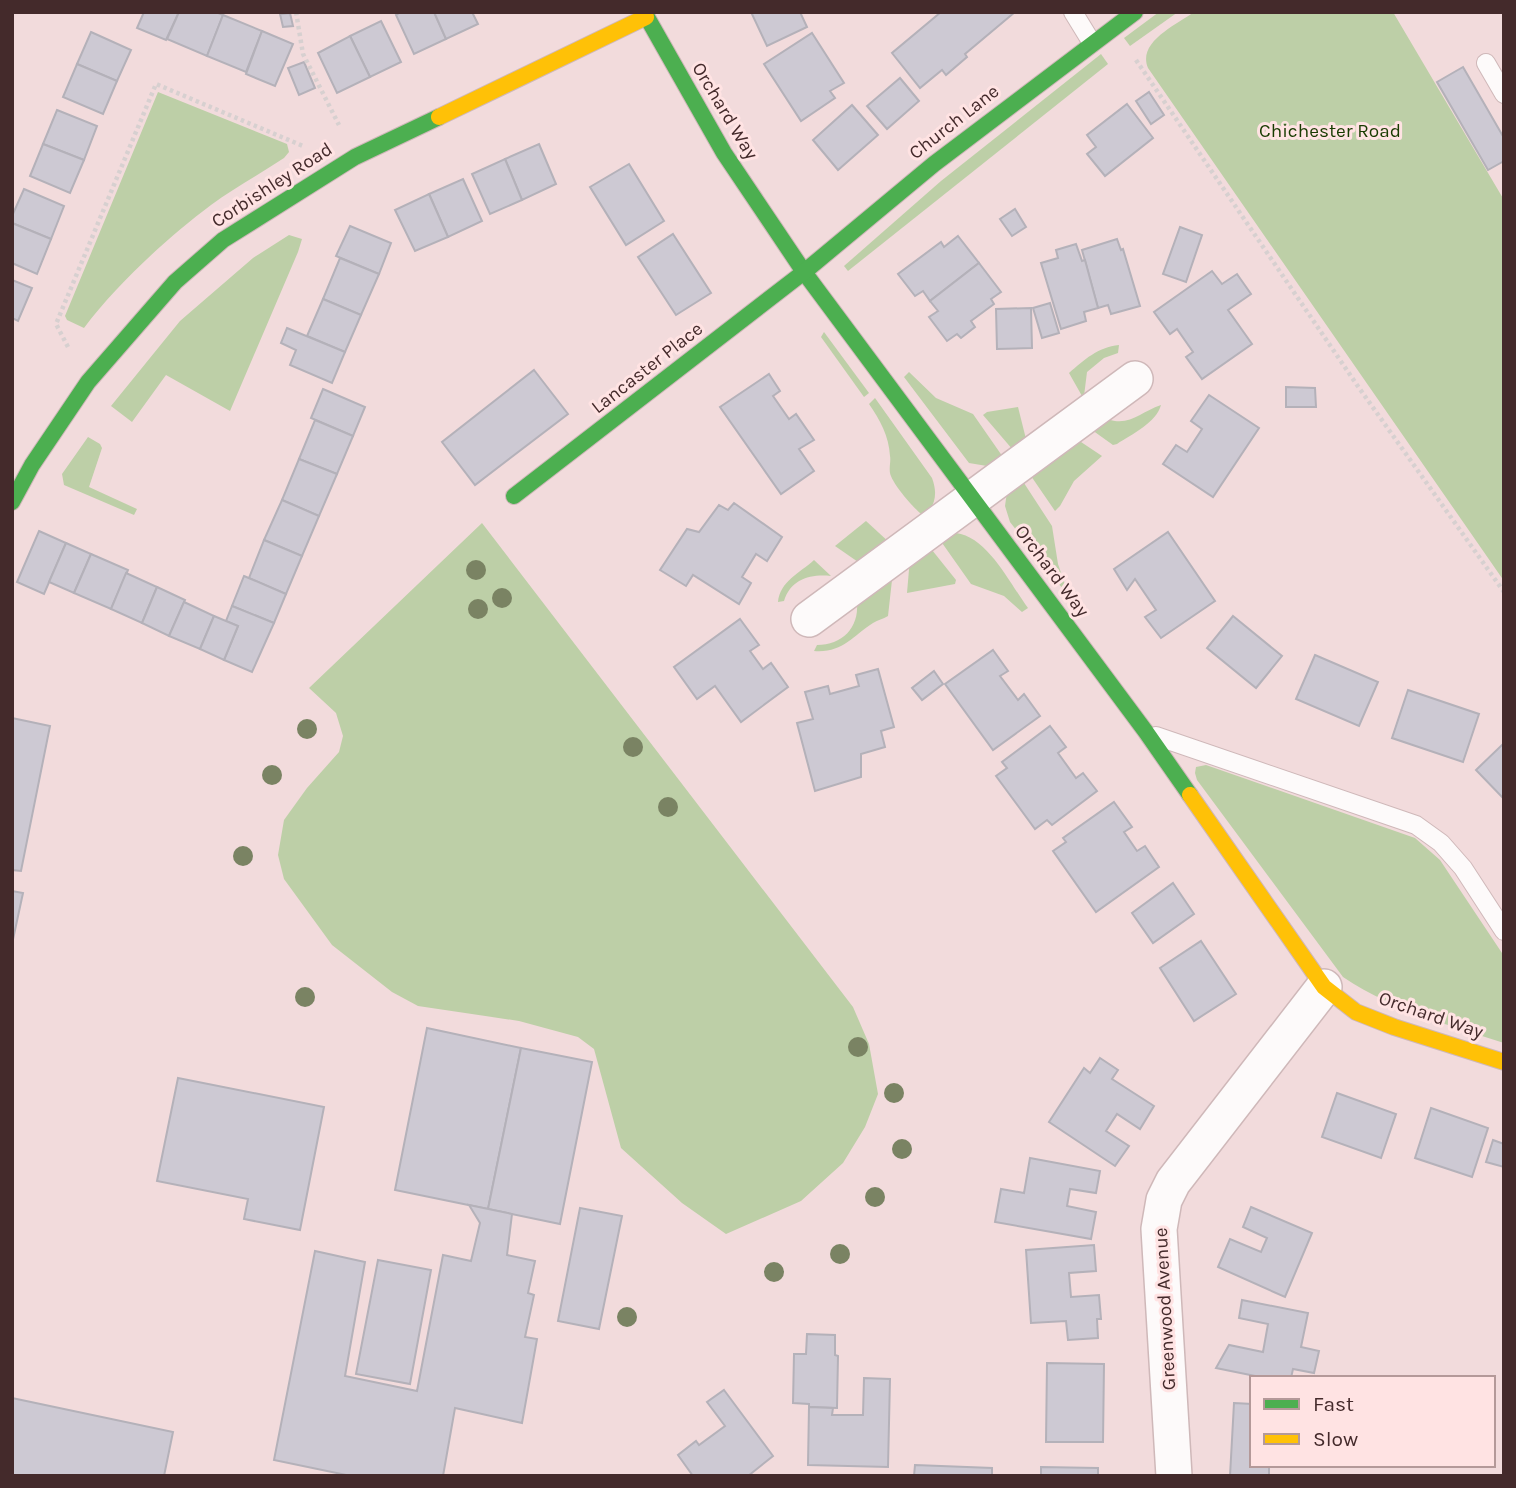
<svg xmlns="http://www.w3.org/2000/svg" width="1516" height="1488" viewBox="0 0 1516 1488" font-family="Karla,sans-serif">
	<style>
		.green { fill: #bdcfa7 }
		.building { fill: #cdc9d3; stroke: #b4b1b9; stroke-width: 2 }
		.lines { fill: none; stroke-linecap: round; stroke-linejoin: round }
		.lane-casing { stroke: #cfb8b9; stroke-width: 20 }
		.street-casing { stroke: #cfb8b9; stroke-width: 38 }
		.fast-casing { stroke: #cfb8b9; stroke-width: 18 }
		.slow-casing { stroke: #cfb8b9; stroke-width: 18 }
		.path { stroke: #d7d0d0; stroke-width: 4.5; stroke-dasharray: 3.5 3.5; stroke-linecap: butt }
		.lane { stroke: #fdfafa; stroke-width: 18 }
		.street { stroke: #fdfafa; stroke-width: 35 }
		.fast { stroke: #4caf50; stroke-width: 16 }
		.slow { stroke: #ffc107; stroke-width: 16 }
		.tree { fill: #7a8363 }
		.labels { text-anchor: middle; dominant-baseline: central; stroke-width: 6; stroke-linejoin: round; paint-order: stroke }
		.street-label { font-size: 19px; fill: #442a2b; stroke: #ffe3e3 }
		.park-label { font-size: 19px; fill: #183b00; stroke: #ffe3e3 }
	</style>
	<rect width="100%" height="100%" fill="#f2dbdc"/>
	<!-- green -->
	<g class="green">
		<path d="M1159,12H1178L1130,46L1124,38Z"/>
		<path d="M1194,12H1393L1504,200V581L1148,68C1137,42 1176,25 1194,12Z"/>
		<path d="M1101,54L1108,64L848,271L844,266L941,181Z"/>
		<path d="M158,92L287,144L289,152L284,158C260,174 234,188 211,205C167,238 117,284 84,328L67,320L65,316Z"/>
		<path d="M289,235L302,239L298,252L230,411L166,375L132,422L111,406L180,321L253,258Z"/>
		<path d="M824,332L869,393L864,397L821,337Z"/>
		<path d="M1119,345L1118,353L1104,358L1087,372L1084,396H1082L1069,373C1084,360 1098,347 1119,345Z"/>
		<path d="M909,372L936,398L973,414L1005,460L987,466L969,463L904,377Z"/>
		<path d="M875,398L932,478C938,494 935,505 925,517C916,511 892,484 890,473C889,467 891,461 890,456C889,436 880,420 869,404Z"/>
		<path d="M1161,405C1156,423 1132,434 1117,444L1113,445L1092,430L1107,419C1130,427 1140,412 1161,405Z"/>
		<path d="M1018,407L1027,443L1013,450L983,415L987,412Z"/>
		<path d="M88,437L100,444L102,448L89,487L137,509L134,515L64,485L62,474Z"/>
		<path d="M1078,440L1102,456L1074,481L1060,506L1055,511L1031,476Z"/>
		<path d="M1022,480L1052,526L1058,564L1067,590L1066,593L1010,522L1005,506L1007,492Z"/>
		<path d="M866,521L891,544L861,564L835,546Z"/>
		<path d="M482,523L853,1007L869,1044L878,1094L865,1127L843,1163L801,1201L726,1234L682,1203L621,1148L594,1049L578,1037L519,1021L418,1006L392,992L332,945L284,879L278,855L284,820L307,788L339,752L343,736L336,713L309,688Z"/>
		<path d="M956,533C988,537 1010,584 1028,608L1022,612L1004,596L971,584L940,540Z"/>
		<path d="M926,548L932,550L956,580L955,584L907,593L910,558Z"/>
		<path d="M814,560L831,576C810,574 791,579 784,601L778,602C780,581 800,573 814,560Z"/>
		<path d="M893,571L888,616C883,619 878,620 873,623C851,637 843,653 814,651L817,645C842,645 859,628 857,603Z"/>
		<path d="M1206,765L1415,838L1440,860L1504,956V1043C1449,1025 1392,1010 1343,977L1197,780L1195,773L1196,767Z"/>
	</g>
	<!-- building -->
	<g class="building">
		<path d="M144,12H179L166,40L137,28Z"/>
		<path d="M179,12H216L223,15L207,56L167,39Z"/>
		<path d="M401,12H434L446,39L414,54L396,15Z"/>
		<path d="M434,12H472L478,24L446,39Z"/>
		<path d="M751,12H800L807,27L767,46Z"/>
		<path d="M941,12H1015L965,54L967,57L946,75L942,70L920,88L892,53Z"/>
		<path d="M290,13L293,26L283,27L280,14Z"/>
		<path d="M223,15L262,31L246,72L207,56Z"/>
		<path d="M381,21L401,62L370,77L350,36Z"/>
		<path d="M262,31L293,44L275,86L246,74Z"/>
		<path d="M91,32L131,50L117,81L77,64Z"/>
		<path d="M812,33L844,83L830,91L835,98L801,121L764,64Z"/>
		<path d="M350,36L370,77L337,93L318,53Z"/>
		<path d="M304,62L315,88L299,95L288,68Z"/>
		<path d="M77,64L117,81L103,114L63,97Z"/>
		<path d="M1463,67L1504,138V161L1488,170L1437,82Z"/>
		<path d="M900,78L919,101L887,129L867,106Z"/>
		<path d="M1149,92L1164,115L1151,124L1136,101Z"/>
		<path d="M1127,104L1153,138L1105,176L1087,154L1096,147L1087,135Z"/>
		<path d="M852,105L878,135L838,170L813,140Z"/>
		<path d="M57,110L97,126L84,160L43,144Z"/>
		<path d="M43,144L84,160L70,193L30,176Z"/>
		<path d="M539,144L556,184L522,200L505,159Z"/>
		<path d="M505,159L522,200L490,214L472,174Z"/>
		<path d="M629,164L664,221L626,245L590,187Z"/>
		<path d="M463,179L482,221L448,237L429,194Z"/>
		<path d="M24,189L64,206L51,239L12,223V216Z"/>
		<path d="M429,194L448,237L415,251L395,210Z"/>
		<path d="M1015,209L1026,227L1012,236L1000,219Z"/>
		<path d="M12,223L51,239L37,274L12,263Z"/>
		<path d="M350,226L391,243L379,274L336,256Z"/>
		<path d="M1180,227L1202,235L1186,282L1163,274Z"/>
		<path d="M673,234L711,293L676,315L638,257Z"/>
		<path d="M958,236L979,263L930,301L923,291L915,296L898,274L941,242L944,247Z"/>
		<path d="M1117,239L1121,250L1123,249L1140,306L1111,314L1108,305L1098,308L1082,250Z"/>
		<path d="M1076,244L1082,261L1085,260L1098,308L1084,312L1086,321L1061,329L1041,263L1058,258L1056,250Z"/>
		<path d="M340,258L379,274L361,315L323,299Z"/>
		<path d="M979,263L1001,292L991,299L994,304L971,321L975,327L961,338L957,334L947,341L929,317L938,311L930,301Z"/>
		<path d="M1212,271L1222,284L1237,274L1251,294L1228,310L1252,344L1202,379L1186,357L1193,352L1177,329L1170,334L1154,312Z"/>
		<path d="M12,280L32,288L18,321L12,318Z"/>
		<path d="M323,299L361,315L345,352L307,336Z"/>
		<path d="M1050,303L1059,333L1042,338L1033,308Z"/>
		<path d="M1031,308L1032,348L997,349L996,309Z"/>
		<path d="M287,328L345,352L332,383L290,365L296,350L281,343Z"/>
		<path d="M534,370L568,414L475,485L442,442Z"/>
		<path d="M769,374L780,391L773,396L789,419L796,414L814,440L799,449L814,471L781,494L720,407Z"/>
		<path d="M1286,387L1315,388L1316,407H1286Z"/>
		<path d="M323,389L365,407L353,436L311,418Z"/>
		<path d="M1209,395L1259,428L1213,497L1163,464L1176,445L1187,452L1202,429L1191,421Z"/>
		<path d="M315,420L353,436L337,474L299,459Z"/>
		<path d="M299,459L337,474L319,516L282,500Z"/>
		<path d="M282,500L319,516L302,556L264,540Z"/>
		<path d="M734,503L782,537L767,561L756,554L742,577L751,583L739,604L693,575L686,586L660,570L687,529L699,532L719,505L728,510Z"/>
		<path d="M39,531L66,543L44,594L17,582Z"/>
		<path d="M1168,532L1215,601L1161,638L1145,617L1156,610L1135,579L1127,590L1114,569Z"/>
		<path d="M264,540L302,556L286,594L249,578Z"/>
		<path d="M66,543L91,554L74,593L49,582Z"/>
		<path d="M91,554L128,570L111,609L74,593Z"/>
		<path d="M126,573L157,587L142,623L111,609Z"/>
		<path d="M244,576L286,594L274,623L232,606Z"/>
		<path d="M157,587L185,600L169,636L142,623Z"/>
		<path d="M184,602L214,616L200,649L169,636Z"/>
		<path d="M232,606L274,623L252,672L224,660L238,626L226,621Z"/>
		<path d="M214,616L238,626L224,660L200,649Z"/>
		<path d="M1233,616L1282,656L1256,688L1207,648Z"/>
		<path d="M740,619L759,645L750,651L763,669L771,663L788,687L741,722L715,686L697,699L674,667Z"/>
		<path d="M993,650L1008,671L1000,676L1018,700L1024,694L1040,716L993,750L945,684Z"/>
		<path d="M1315,655L1378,682L1359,726L1296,699Z"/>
		<path d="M878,669L894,727L881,731L885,747L861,754V777L815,791L797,723L813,719L805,692L828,686L830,694L859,686L856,675Z"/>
		<path d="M934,671L943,684L922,700L912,688Z"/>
		<path d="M1408,690L1479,714L1463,762L1392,738Z"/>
		<path d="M12,718L50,726L21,871L12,870Z"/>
		<path d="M1050,726L1066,747L1058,753L1076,778L1083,773L1097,791L1052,825L1047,820L1035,829L996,776L1007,768L1002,762Z"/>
		<path d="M1504,743V799L1476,770Z"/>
		<path d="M1114,802L1132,827L1124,832L1137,851L1145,846L1159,867L1096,912L1053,851L1066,842L1063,838Z"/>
		<path d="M1173,883L1194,914L1153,943L1132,913Z"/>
		<path d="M12,891L23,893L12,944Z"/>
		<path d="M1201,941L1236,994L1194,1021L1160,968Z"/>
		<path d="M427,1028L521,1048L488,1209L395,1190Z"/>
		<path d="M521,1048L592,1062L560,1224L488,1209Z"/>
		<path d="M1100,1058L1118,1070L1112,1079L1154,1106L1140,1129L1117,1114L1106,1131L1129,1146L1115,1166L1049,1122L1084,1068L1090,1073Z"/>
		<path d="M178,1078L324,1107L300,1230L244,1219L248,1199L157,1181Z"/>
		<path d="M1337,1093L1396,1114L1381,1158L1322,1137Z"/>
		<path d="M1431,1108L1488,1128L1472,1177L1415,1158Z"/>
		<path d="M1493,1140L1504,1144V1167L1486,1162Z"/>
		<path d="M1030,1158L1100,1171L1096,1193L1070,1189L1067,1206L1096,1212L1091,1239L995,1222L1001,1189L1024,1193Z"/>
		<path d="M469,1205L512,1214L507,1255L535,1261L528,1293L534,1295L525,1337L537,1339L522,1423L455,1408L443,1476H351L274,1460L315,1251L365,1262L345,1376L417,1391L443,1255L471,1261L480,1223Z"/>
		<path d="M1251,1207L1312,1233L1285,1297L1218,1267L1230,1239L1261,1252L1267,1238L1243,1227Z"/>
		<path d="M580,1208L622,1216L599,1329L558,1321Z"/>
		<path d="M1094,1245L1096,1271L1069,1273L1071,1297L1099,1295L1101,1319H1097L1098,1338L1068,1340L1066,1321L1031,1323L1026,1250Z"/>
		<path d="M378,1260L431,1270L410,1384L356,1374Z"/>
		<path d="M1242,1300L1308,1313L1301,1347L1319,1351L1314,1373L1293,1369L1291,1378H1265L1216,1368L1229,1345L1263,1352L1268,1324L1239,1318Z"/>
		<path d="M807,1334L835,1335V1355L838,1356L837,1408L809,1407V1404L793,1403L794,1354H806Z"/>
		<path d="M1047,1363L1104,1364L1103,1442H1046Z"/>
		<path d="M864,1378L890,1379L888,1467L808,1465L809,1407L833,1408L832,1415H863Z"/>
		<path d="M724,1390L773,1456L748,1476H693L678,1455L696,1441L699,1445L725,1426L707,1402Z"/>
		<path d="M12,1398L173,1432L164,1476H12Z"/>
		<path d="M1234,1403L1252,1404V1465H1269V1476H1230Z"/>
		<path d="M915,1465L992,1468V1476H914Z"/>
		<path d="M1041,1467L1098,1468V1476H1041Z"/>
	</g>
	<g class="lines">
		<defs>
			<g id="lane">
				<path d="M1073,12L1092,43"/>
				<path d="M1486,63L1504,94"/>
				<path d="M1156,736L1416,825L1441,843L1463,868L1504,931"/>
			</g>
			<g id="street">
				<path d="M809,619L1135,379"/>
				<path d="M1174,1476L1159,1229L1164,1200L1173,1182L1324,987"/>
			</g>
			<g id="fast">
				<path d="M644,12L724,153L804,272L1146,732L1190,795"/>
				<path d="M514,496L804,272L934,164L1135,12"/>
				<path d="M12,502L32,465L88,382L175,282L223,240L355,157L439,117"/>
			</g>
			<g id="slow">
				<path d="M439,117L646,17"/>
				<path d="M1190,795L1324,987L1356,1012L1394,1027L1504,1062"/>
			</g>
		</defs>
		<!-- lane casing -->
		<use href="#lane" class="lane-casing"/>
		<!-- street casing -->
		<use href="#street" class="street-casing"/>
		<!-- fast casing -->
		<use href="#fast" class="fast-casing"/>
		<!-- slow casing -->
		<use href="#slow" class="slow-casing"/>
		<!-- path -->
		<g class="path">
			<path d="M296,12L303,54L339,125"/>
			<path d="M1136,60L1357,385L1504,592"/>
			<path d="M68,347L56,324L156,84L303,146"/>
		</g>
		<!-- lane -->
		<use href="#lane" class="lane"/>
		<!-- street -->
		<use href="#street" class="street"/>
		<!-- fast -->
		<use href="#fast" class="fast"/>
		<!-- slow -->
		<use href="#slow" class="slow"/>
	</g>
	<!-- trees -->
	<g class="tree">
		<circle cx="476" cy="570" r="10"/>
		<circle cx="502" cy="598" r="10"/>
		<circle cx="478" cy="609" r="10"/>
		<circle cx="307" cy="729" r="10"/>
		<circle cx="633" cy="747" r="10"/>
		<circle cx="272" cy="775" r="10"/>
		<circle cx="668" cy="807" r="10"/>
		<circle cx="243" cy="856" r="10"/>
		<circle cx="305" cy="997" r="10"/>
		<circle cx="858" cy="1047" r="10"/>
		<circle cx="894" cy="1093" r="10"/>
		<circle cx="902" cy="1149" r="10"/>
		<circle cx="875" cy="1197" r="10"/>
		<circle cx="840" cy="1254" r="10"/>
		<circle cx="774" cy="1272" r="10"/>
		<circle cx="627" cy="1317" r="10"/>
	</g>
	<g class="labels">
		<!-- street labels -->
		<g class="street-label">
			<text transform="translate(725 111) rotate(59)">Orchard Way</text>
			<text transform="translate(954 122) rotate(-38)">Church Lane</text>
			<text transform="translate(272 185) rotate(-33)">Corbishley Road</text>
			<text transform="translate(647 368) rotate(-38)">Lancaster Place</text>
			<text transform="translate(1052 571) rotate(53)">Orchard Way</text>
			<text transform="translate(1431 1015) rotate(19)">Orchard Way</text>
			<text transform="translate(1165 1309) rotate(-93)">Greenwood Avenue</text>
		</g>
		<!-- park labels -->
		<g class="park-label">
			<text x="1330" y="131">Chichester Road</text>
		</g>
	</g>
	<!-- border -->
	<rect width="1516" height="1488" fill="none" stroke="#442a2b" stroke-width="28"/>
	<!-- legend -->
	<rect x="1250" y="1376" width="245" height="91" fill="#ffe3e3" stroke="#b49999" stroke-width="2"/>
	<rect x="1264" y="1399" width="35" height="10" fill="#4caf50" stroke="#b49999" stroke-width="2"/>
	<text x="1313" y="1411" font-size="21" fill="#442a2b">Fast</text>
	<rect x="1264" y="1434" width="35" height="10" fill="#ffc107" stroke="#b49999" stroke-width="2"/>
	<text x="1313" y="1446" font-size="21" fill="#442a2b">Slow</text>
</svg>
